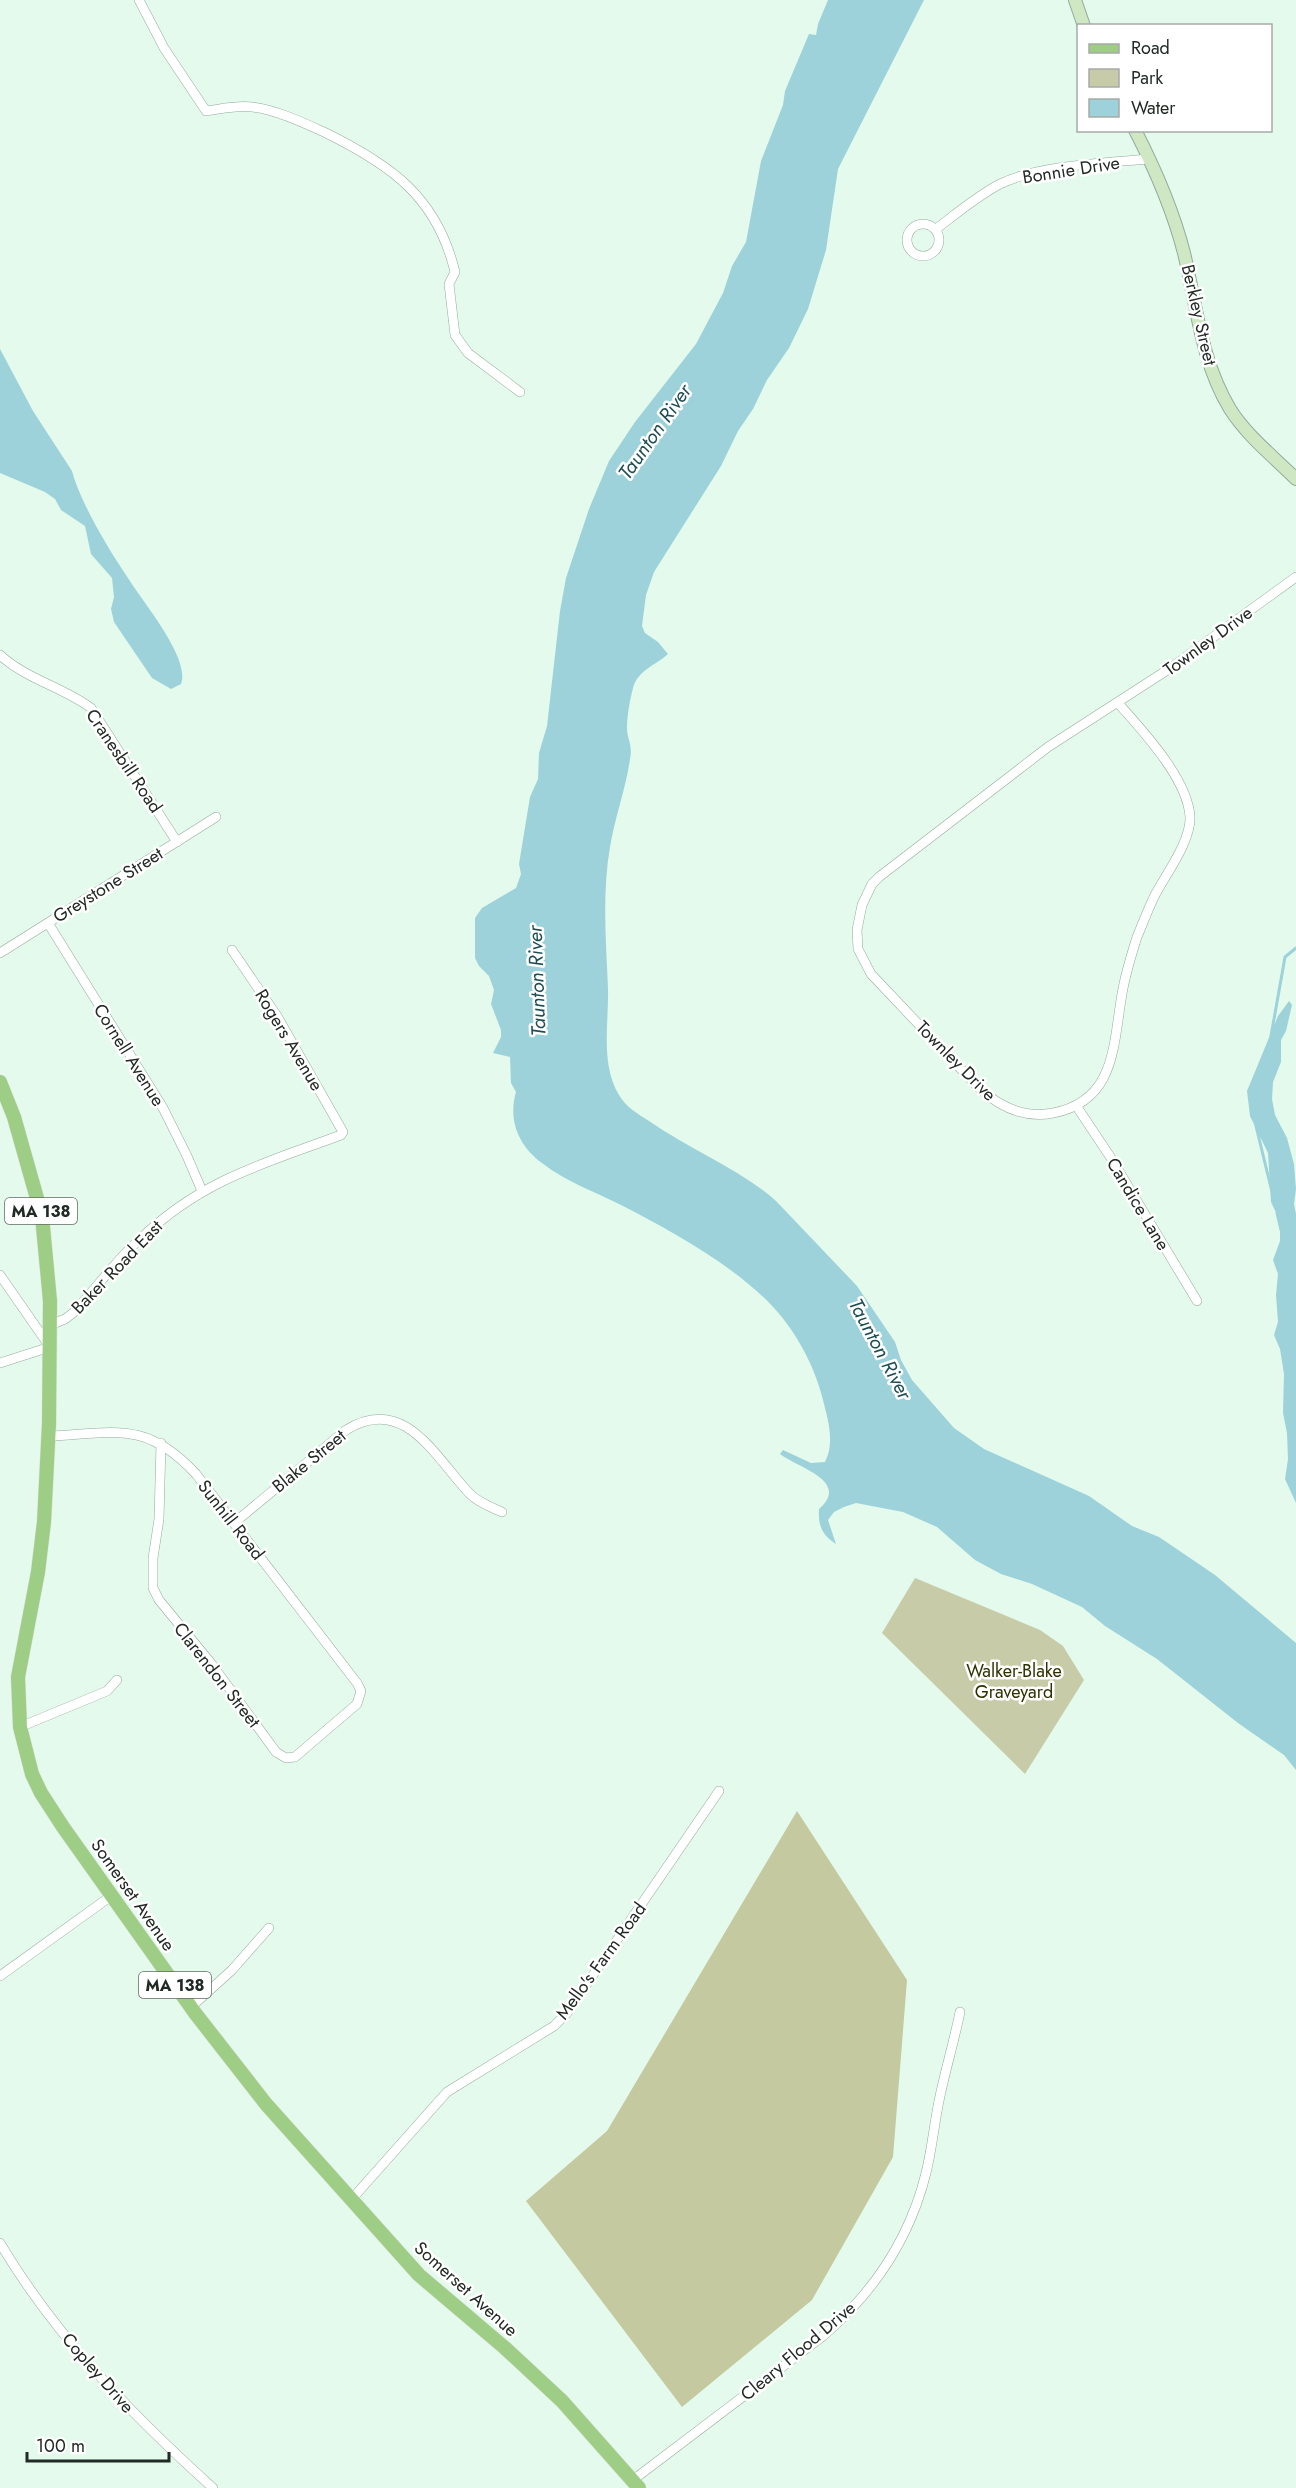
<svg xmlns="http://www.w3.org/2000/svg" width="1296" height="2488" viewBox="0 0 1296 2488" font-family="Jost,sans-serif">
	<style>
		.green { fill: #c7cba8 }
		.forest { fill: #c4c99f }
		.water { fill: #9dd2da }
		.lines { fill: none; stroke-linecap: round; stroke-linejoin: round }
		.stream { stroke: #9dd2da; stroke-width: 3 }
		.minor-casing { stroke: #94aa9e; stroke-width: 10 }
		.secondary-casing { stroke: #94aa9e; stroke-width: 14 }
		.primary-casing { stroke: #e0e1e0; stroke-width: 15 }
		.minor { stroke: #fff; stroke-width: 9 }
		.secondary { stroke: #cfe7c2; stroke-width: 12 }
		.primary { stroke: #9ece85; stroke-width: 14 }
		.labels { text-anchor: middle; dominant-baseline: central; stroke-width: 5; stroke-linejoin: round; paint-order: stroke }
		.shield { fill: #fff; stroke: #646a66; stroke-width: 1.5 }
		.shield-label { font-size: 16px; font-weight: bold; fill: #212a25 }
		.street-label { font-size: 18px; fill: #212a25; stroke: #fff }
		.park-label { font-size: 18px; fill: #2f3200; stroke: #fff }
		.water-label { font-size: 20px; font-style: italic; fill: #1e4d54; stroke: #fff }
	</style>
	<rect width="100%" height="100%" fill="#e3faed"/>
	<!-- green -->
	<path class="green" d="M915,1578L1040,1630L1063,1646L1084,1680L1025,1774L882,1633Z"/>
	<!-- forest -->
	<path class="forest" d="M797,1811L907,1980L893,2157L812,2300L682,2407L526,2201L607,2131Z"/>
	<!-- water -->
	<g class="water">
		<path d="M828,0H924L838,169L826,250L808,309L789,348L767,380L753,409L738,431L721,466L654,572L646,595L642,626L645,633L658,642L668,654C656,665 638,670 633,688C630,699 627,716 627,728C627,739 633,745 630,759C626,788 615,817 610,847C602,893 606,942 608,988C609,1022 600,1064 619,1095C626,1107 638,1114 649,1121C690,1150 739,1168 776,1201L857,1286L895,1342L901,1360L912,1380L954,1428L984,1449L1089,1496L1132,1526L1159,1537L1215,1575L1296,1643V1770L1284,1755L1238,1723L1157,1659L1105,1626L1082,1607L1032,1584L1001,1574L975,1560L937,1527L903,1512L856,1503L844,1507L834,1512L828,1520L836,1544C822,1535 818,1526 819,1509C851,1481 798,1468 780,1454L783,1450L811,1463L825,1462C835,1443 828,1420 823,1400C815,1367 797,1333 774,1308C738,1268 670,1230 623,1206C596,1192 566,1182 542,1163C518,1145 508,1120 516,1092L511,1083L510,1057L493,1053L501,1037V1030L491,1004L494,990L489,976L479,966L475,958V918L482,908L516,888L521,874L519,864L530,797L538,779L539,753L547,726L560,611L566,578L589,509L609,461L635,422L696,344L723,293L732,266L746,242L761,161L783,105L785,91L809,34L816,35L818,24Z"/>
		<path d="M0,349L33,411L72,471C81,504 109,550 128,578C141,600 191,658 181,684L171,689L152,678L114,622L111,609L114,597L112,578L91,554L85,526L61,510L55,499L45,492L0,473Z"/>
		<path d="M1289,1001L1292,1005L1286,1031L1281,1040V1062L1273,1082L1272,1099L1275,1115L1287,1138L1294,1164L1296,1189L1294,1204L1296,1214V1503L1285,1479L1288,1459L1287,1433L1283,1413L1284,1374L1280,1349L1274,1335L1278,1322L1276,1295L1278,1274L1273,1260L1280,1241V1221L1271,1202L1268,1153L1250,1116L1247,1091L1278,1016Z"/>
	</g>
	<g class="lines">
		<!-- stream -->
		<g class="stream">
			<path d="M1271,1036L1285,957L1296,948"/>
			<path d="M1256,1126L1272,1192"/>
			<path d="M1277,1213L1281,1230"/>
		</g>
		<defs>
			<g id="minor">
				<path d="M139,0L164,48L206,111C221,109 238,105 252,107C277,110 304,123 326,133C391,165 437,197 455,272L449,284L455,335L468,353L520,392"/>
				<circle cx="923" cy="240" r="16"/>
				<path d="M936,229C956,214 977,196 1000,184C1039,165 1105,163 1149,159"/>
				<path d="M0,655C26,679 63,687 91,708L177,842"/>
				<path d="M1118,703C1142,730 1188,779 1190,817C1191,841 1166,874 1155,895C1148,909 1143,923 1137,937C1131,956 1125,975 1122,994C1113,1045 1116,1101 1053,1113C1024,1119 1000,1107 979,1088L871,974L858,949L857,930L862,905L872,884L879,877L1048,747L1172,667L1296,577"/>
				<path d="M48,923L163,1108L187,1156L202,1191"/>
				<path d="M0,953L216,817"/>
				<path d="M1077,1107L1111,1158L1197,1301"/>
				<path d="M0,1275L50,1347L0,1363"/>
				<path d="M50,1325L65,1319L73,1313C96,1289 115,1261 140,1239C203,1179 263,1164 341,1135L343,1132L277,1016L232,950"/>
				<path d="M49,1436C115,1433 146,1420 196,1474L357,1683L361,1691L357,1704L295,1757L286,1758L276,1752L210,1662L159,1600L153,1588V1558L159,1519L161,1443"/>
				<path d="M234,1523L346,1430C405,1393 436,1459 470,1494C479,1503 491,1507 502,1512"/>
				<path d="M20,1727L107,1691L117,1680"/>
				<path d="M0,1976L111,1896"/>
				<path d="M191,2007L232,1970L269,1928"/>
				<path d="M351,2200L447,2092L554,2026L567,2013L719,1791"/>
				<path d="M0,2243C56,2337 132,2415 213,2488"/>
				<path d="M633,2480L823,2336C873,2293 910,2238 926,2173C932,2149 934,2125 939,2101C945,2071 954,2042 960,2012"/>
			</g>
			<g id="secondary">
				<path d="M1075,0L1084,26"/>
				<path d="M1135,130C1155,169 1173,210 1184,253C1197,307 1201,361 1230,409C1247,436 1274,457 1296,479"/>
			</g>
			<path id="primary" d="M0,1082L14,1117L42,1216L50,1301L49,1424L44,1522L38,1572L18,1677L20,1727L32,1774L41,1793L63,1827L195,2013L266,2104L419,2275L505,2348L562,2401L639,2488"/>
		</defs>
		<!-- minor casing -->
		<use href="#minor" class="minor-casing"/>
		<!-- secondary casing -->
		<use href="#secondary" class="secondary-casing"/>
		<!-- primary casing -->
		<use href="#primary" class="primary-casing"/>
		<!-- minor -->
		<use href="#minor" class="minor"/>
		<!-- secondary -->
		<use href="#secondary" class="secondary"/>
		<!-- primary -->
		<use href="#primary" class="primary"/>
	</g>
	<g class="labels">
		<!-- shield labels -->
		<g class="shield">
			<rect x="5" y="1198" width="72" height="26" rx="4.5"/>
			<rect x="139" y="1972" width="72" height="26" rx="4.5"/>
		</g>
		<g class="shield-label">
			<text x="41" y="1211">MA 138</text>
			<text x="175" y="1985">MA 138</text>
		</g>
		<!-- street labels -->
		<g class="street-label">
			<text transform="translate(1071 170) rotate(-9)">Bonnie Drive</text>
			<text transform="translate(1199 315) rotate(77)">Berkley Street</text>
			<text transform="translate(1208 641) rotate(-36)">Townley Drive</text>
			<text transform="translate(124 761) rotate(56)">Cranesbill Road</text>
			<text transform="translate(108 885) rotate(-32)">Greystone Street</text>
			<text transform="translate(289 1040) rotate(59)">Rogers Avenue</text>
			<text transform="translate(129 1055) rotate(58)">Cornell Avenue</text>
			<text transform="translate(956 1061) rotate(45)">Townley Drive</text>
			<text transform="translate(1138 1204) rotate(59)">Candice Lane</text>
			<text transform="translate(117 1267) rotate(-46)">Baker Road East</text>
			<text transform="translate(309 1461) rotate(-39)">Blake Street</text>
			<text transform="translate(231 1520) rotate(52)">Sunhill Road</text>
			<text transform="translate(217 1675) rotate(52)">Clarendon Street</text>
			<text transform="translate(133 1895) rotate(55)">Somerset Avenue</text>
			<text transform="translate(601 1961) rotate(-54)">Mello's Farm Road</text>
			<text transform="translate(466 2289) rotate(42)">Somerset Avenue</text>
			<text transform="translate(798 2351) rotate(-40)">Cleary Flood Drive</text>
			<text transform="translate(98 2373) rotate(49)">Copley Drive</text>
		</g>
		<!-- park labels -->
		<g class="park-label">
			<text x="1014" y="1671">Walker-Blake<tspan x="1014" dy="21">Graveyard</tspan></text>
		</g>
		<!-- water labels -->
		<g class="water-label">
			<text transform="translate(655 432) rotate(-55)">Taunton River</text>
			<text transform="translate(537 981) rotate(-92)">Taunton River</text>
			<text transform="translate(880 1349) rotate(62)">Taunton River</text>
		</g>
	</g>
	<!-- legend -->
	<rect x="1077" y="24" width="195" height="108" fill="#ffffff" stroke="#a6aaa8" stroke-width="1.5"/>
	<rect x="1089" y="44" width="30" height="9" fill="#9ece85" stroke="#a6aaa8" stroke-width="1.5"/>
	<text x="1131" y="54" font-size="18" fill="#212a25">Road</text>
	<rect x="1089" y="69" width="30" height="18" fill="#c7cba8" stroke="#a6aaa8" stroke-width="1.5"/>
	<text x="1131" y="84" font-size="18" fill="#212a25">Park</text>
	<rect x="1089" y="99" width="30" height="18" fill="#9dd2da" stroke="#a6aaa8" stroke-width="1.5"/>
	<text x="1131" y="114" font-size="18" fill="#212a25">Water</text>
	<!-- scale -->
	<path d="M27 2452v9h142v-9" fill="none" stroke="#212a25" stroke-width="3"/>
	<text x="36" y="2452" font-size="18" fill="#212a25" stroke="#ffffff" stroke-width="4.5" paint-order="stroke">100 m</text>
</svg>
